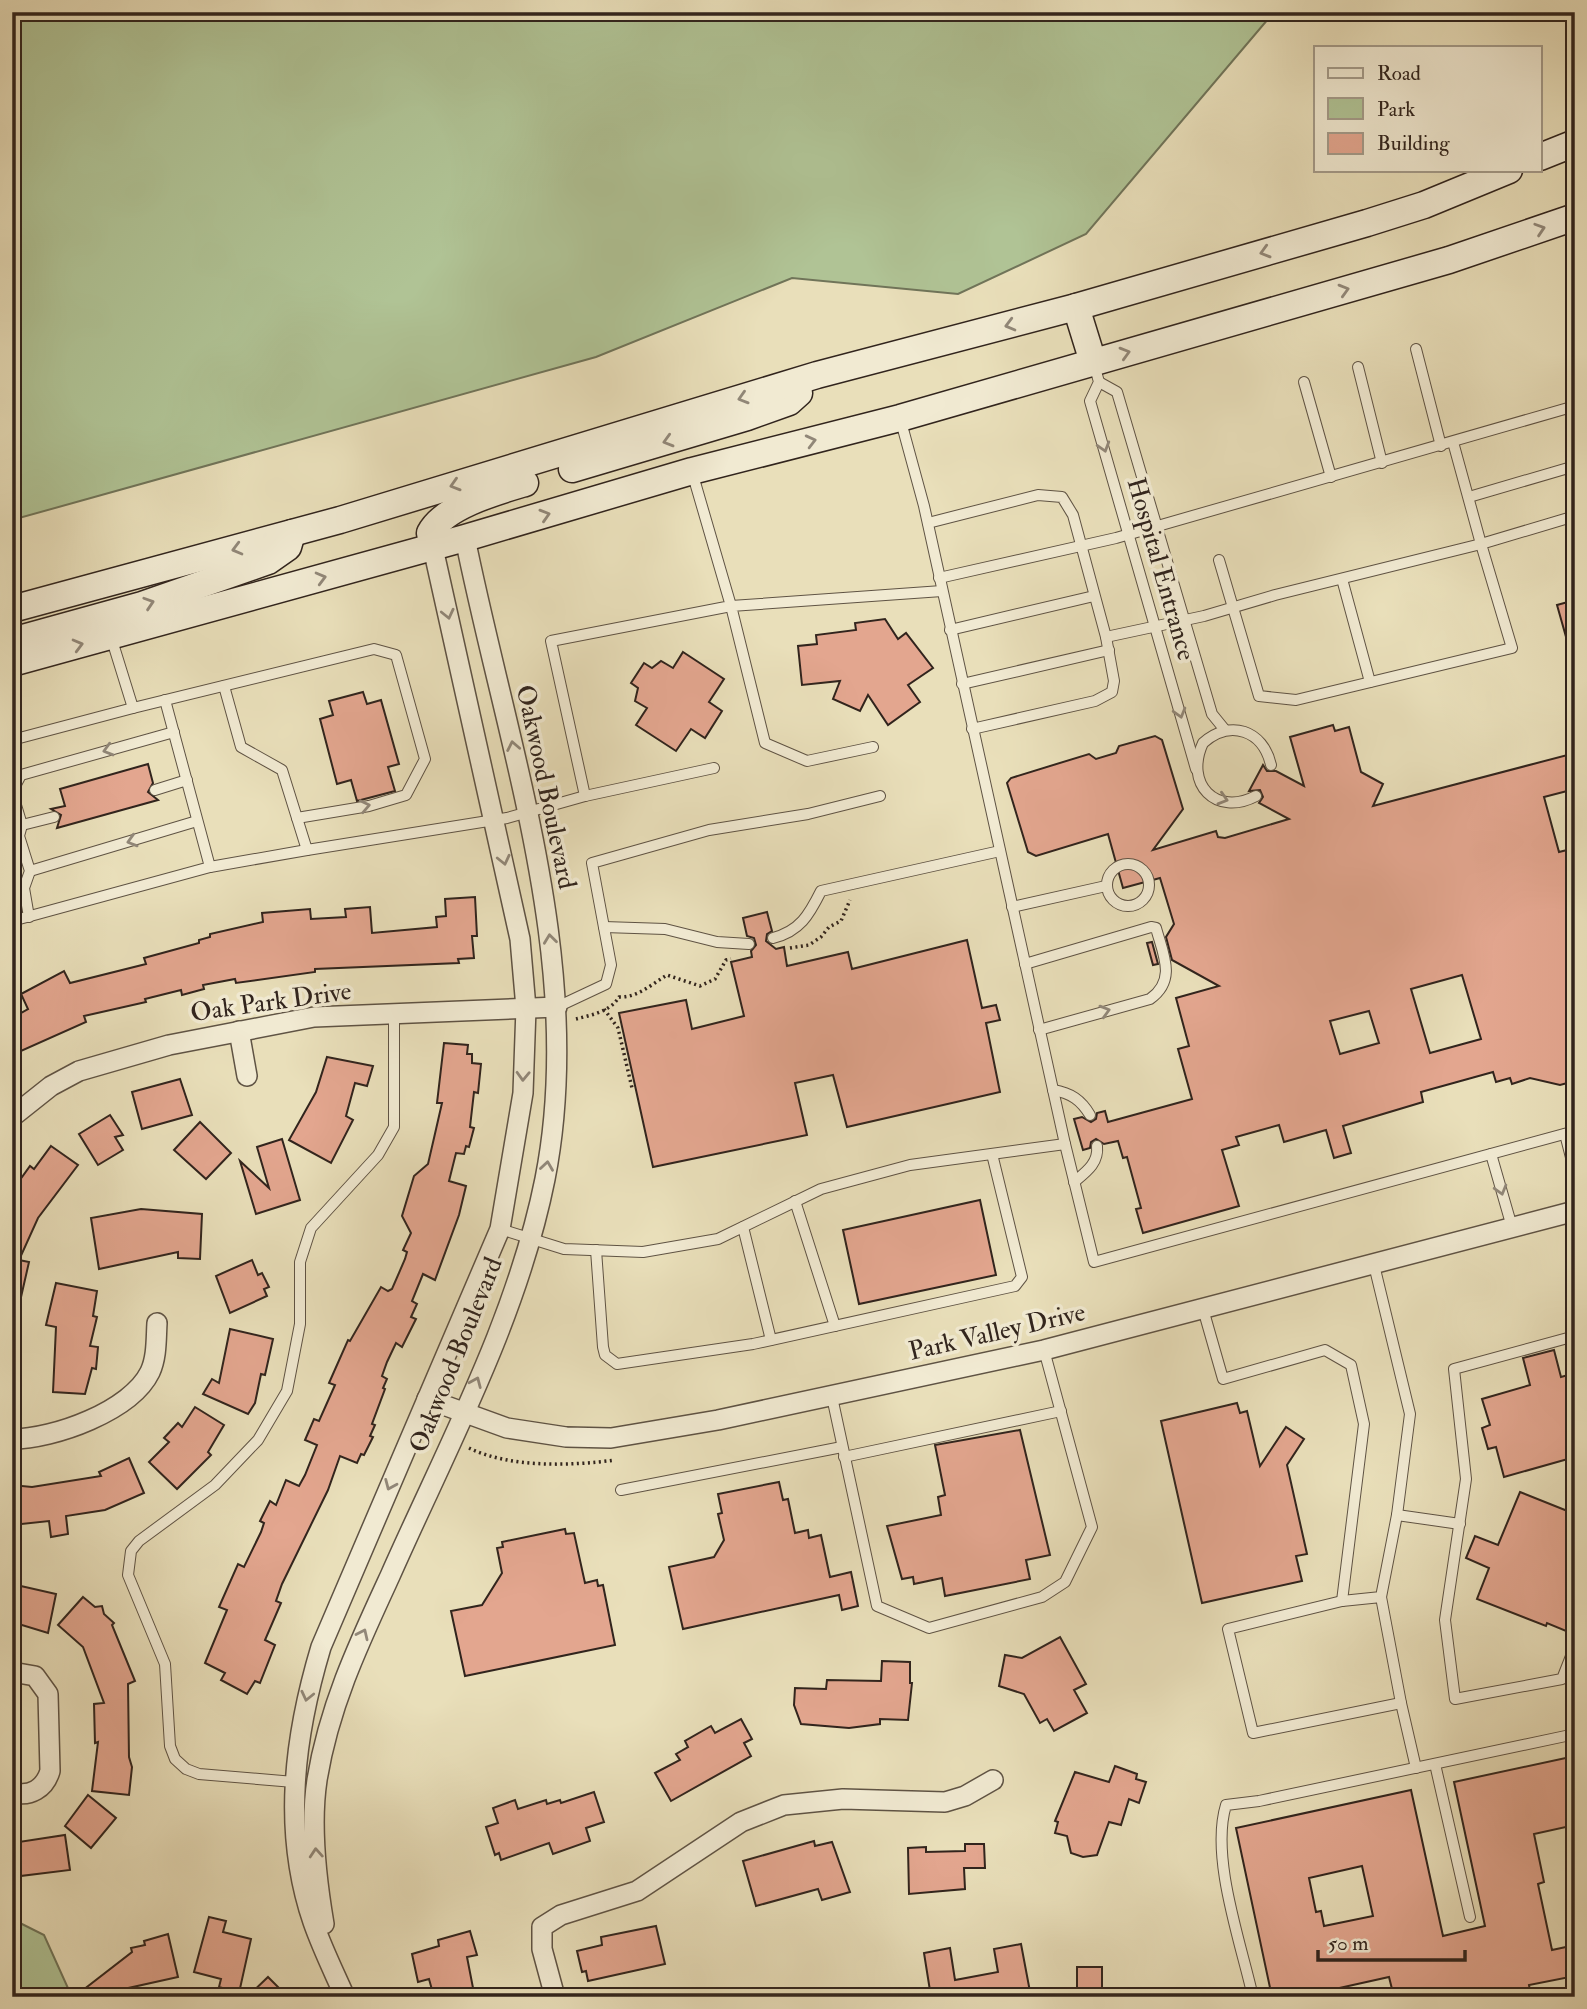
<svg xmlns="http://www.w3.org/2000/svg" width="1587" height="2009" viewBox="0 0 1587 2009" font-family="'IM FELL Double Pica',serif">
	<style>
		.green { fill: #b0c395; stroke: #707459; stroke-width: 2 }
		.building { fill: #e3a68f; stroke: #31241d; stroke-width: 2; fill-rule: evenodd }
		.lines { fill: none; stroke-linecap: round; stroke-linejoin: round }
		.service-casing { stroke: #5f5344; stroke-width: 12 }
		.minor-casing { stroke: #5f5344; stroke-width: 22 }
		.secondary-casing { stroke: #31241d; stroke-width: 29 }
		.path { stroke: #31241d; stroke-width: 3.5; stroke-dasharray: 2 3.5; stroke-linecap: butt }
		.service { stroke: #f1ead2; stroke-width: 10 }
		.minor { stroke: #f1ead2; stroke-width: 19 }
		.secondary { stroke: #f1ead2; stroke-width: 26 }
		.oneway { stroke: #918778 }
		.labels { text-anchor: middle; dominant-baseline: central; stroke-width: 7; stroke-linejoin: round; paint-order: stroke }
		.street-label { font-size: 26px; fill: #31241d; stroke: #f1ead2 }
	</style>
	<rect width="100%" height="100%" fill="#e9dfba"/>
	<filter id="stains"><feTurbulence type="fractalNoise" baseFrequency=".00286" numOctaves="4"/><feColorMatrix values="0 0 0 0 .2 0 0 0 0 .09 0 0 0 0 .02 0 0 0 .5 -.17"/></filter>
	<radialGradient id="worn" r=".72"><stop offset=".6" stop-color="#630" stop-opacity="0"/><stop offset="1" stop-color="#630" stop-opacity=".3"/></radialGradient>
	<!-- green -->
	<g class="green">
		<path d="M12,12H1274L1086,234L958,294L792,278L596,357L12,520Z"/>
		<path d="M12,1919L44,1935L72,1997H12Z"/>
	</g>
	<!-- building -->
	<g class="building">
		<path d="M1575,600V651H1570L1557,605Z"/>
		<path d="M885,619L898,639L906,633L933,668L908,685L920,702L888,725L868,695L860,711L833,699L840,681L802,685L798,646L817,644L816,635L856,630L855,623Z"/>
		<path d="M683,652L724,679L709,702L722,711L705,738L691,729L676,751L636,725L647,708L635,701L638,688L631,683L644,663L652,668L661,661L673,668Z"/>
		<path d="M363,692L367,704L381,700L399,764L388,767L395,791L357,801L351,780L337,784L320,719L333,715L329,701Z"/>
		<path d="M1333,725L1335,731L1349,727L1361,772L1383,784L1373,806L1575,753V789L1544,797L1559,852L1575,848V1081L1560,1085L1530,1078L1512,1084L1510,1078L1496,1082L1493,1072L1421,1092L1423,1102L1343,1126L1351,1153L1334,1158L1326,1130L1284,1142L1279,1125L1236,1137L1239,1145L1222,1150L1239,1206L1143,1233L1136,1209L1141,1208L1127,1157L1123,1158L1118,1141L1104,1144L1096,1139L1091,1142L1090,1148L1083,1150L1074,1119L1082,1117L1091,1122L1096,1119L1097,1113L1105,1111L1108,1122L1192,1099L1178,1049L1189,1046L1176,998L1219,986L1172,960L1166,937L1174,924L1160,878L1123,888L1108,834L1036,856L1028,852L1007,783L1011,778L1089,754L1096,759L1116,753L1119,746L1155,736L1162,740L1183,809L1153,850L1216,831L1218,837L1225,838L1289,819L1259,803L1263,797L1260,790L1249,791L1263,765L1267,771H1276L1304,786L1290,737ZM1462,975L1481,1039L1430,1053L1411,989ZM1369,1011L1379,1043L1340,1054L1330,1021Z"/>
		<path d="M148,764L153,783L148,792L158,800L57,828L61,815L51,809L65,806L60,789Z"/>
		<path d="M475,897L477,936H472L474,958L458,959L459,963L315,969V972L236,983L235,979L203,985L204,989L182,995L181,990L145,999L146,1002L84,1016L86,1022L12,1055V1018L28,1009L21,994L64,971L70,983L146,964L144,958L199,943V940L210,937V934L263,922L262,913L310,909L311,919L346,917L345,909L370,907L372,933L437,927L436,917L446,916L445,899Z"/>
		<path d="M767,912L772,931L767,934L766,941L776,949L784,947L787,966L848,952L852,969L967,940L982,1008L996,1005L1000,1020L986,1023L1000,1092L847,1127L833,1075L795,1083L807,1135L653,1167L619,1013L686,1000L692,1029L744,1016L731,962L752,957L751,951L756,945L754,938L747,936L743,918Z"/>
		<path d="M1152,942L1158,964L1153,965L1147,943Z"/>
		<path d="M444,1043L468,1045L467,1054H472V1063L481,1064L478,1093L474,1092L470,1127L474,1128L469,1147L466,1146L464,1154L456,1153L449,1181L466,1186L459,1215L435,1280L423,1274L412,1301L417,1304L411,1317L416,1319L402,1347L396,1343L387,1362L382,1376L387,1379L383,1388L385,1389L372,1424L375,1425L370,1436L373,1437L364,1455L361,1454L357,1463L340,1456L328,1490L282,1584L276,1601L281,1603L265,1640L275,1645L260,1683L255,1681L247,1694L221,1680L225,1673L205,1663L227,1610L219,1607L238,1564L244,1567L261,1532L264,1523L260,1521L270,1501L276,1505L286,1480L299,1486L305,1475L317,1445L305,1440L314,1419L319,1421L335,1385L329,1383L348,1340L350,1341L381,1287L388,1291L392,1289L405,1259L407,1252L403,1250L411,1233L402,1216L414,1176L428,1164L434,1138L442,1103H437Z"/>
		<path d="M327,1057L373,1066L367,1086L355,1083L346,1116L353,1120L331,1163L289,1140L316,1092Z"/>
		<path d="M180,1079L192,1115L142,1129L132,1092Z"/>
		<path d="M110,1115L123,1135L115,1137L123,1150L98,1165L79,1134Z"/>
		<path d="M200,1122L231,1153L206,1179L174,1150Z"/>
		<path d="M282,1139L300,1200L256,1214L240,1161L269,1188L257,1147Z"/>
		<path d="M51,1146L78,1165L38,1218L19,1260L29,1262L19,1306L12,1305V1191L30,1166L34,1169Z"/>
		<path d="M980,1200L996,1275L859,1304L843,1230Z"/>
		<path d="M141,1209L202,1214L200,1259L178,1258V1252L99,1269L91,1218Z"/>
		<path d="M252,1260L258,1275L262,1273L269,1287L264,1289L267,1296L230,1313L216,1276Z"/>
		<path d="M56,1283L97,1291L93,1316L97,1317L90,1346L98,1347L96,1369L92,1368L85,1394L53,1392L56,1327L46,1325Z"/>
		<path d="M230,1329L273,1339L265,1375L261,1374L255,1403L248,1414L203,1394L212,1379L219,1383Z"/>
		<path d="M1554,1350L1561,1377L1575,1373V1457L1504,1477L1496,1447L1488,1449L1482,1428L1490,1425L1482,1399L1530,1385L1523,1358Z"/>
		<path d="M1237,1403L1240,1413L1247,1411L1260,1466L1286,1427L1304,1439L1287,1465L1307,1554L1296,1556L1302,1581L1202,1603L1161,1421Z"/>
		<path d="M195,1407L224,1425L208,1452L211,1455L177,1489L149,1462L169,1442L164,1438L178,1423L182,1427Z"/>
		<path d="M1020,1430L1050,1555L1026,1560L1030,1579L945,1596L942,1578L914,1584L913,1577L902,1579L887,1526L941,1515L938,1497L945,1495L935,1445Z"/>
		<path d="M129,1458L144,1493L105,1510L66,1516L68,1534L51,1537L49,1521L12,1525V1485L32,1487L101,1476L99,1472Z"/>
		<path d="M779,1482L783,1500L788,1499L795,1533L808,1530L809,1538L821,1535L830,1577L851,1572L858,1606L842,1610L839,1595L683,1629L669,1567L714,1557L724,1540L718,1514L722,1513L718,1494Z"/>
		<path d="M1520,1492L1575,1514V1608L1566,1631L1547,1623L1546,1626L1477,1599L1489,1568L1466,1558L1475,1536L1498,1545Z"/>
		<path d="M565,1529L566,1534L574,1533L585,1583L597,1580L598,1586L603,1585L615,1645L465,1676L451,1611L482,1605L502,1573L497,1548L503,1547L502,1542Z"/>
		<path d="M12,1584L56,1594L48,1633L12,1622Z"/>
		<path d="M83,1597L95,1607L102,1606L104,1614L114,1623L112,1625L135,1681L128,1684L129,1757L132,1767L129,1795L92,1791L98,1742L95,1743L94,1704L104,1703L83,1647L58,1625Z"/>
		<path d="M1060,1637L1086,1684L1074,1690L1087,1713L1054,1731L1047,1719L1040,1723L1024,1694L999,1686L1005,1655L1022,1658Z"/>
		<path d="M882,1661L910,1662V1683H912L908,1720L880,1719V1724L849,1728L801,1724L794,1705L795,1688L826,1689L827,1680L881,1681Z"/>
		<path d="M741,1719L752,1739L744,1743L751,1756L671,1801L655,1773L680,1760L676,1754L688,1747L685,1741L711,1726L715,1733Z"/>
		<path d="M1575,1756V1825L1534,1834L1544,1882L1538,1884L1552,1950L1575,1945V1976L1529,1985L1531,1997H1394L1389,1977L1299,1997H1272L1236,1828L1411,1790L1443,1936L1485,1926L1454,1782ZM1362,1866L1373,1916L1324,1926L1321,1911L1316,1912L1309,1878Z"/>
		<path d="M1115,1766L1137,1774L1136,1779L1146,1782L1139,1803L1129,1799L1121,1825L1109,1822L1097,1855L1083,1857L1071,1853L1067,1836L1055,1833L1058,1822L1055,1821L1075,1772L1109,1782Z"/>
		<path d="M594,1792L604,1822L586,1828L590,1841L553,1854L549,1843L501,1860L499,1853L495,1855L486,1827L498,1823L493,1808L515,1800L518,1809L546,1800L547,1804L560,1800L561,1803Z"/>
		<path d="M88,1795L116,1818L91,1848L65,1826Z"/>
		<path d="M65,1835L70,1870L12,1877V1843Z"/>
		<path d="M814,1841L815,1846L832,1842L850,1892L822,1900L818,1889L756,1906L743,1861Z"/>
		<path d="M965,1844H984L985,1868H964L965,1889L909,1894L908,1848L926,1847V1852L965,1851Z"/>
		<path d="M209,1917L226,1921L223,1932L251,1939L239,1993L219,1987L221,1979L194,1972Z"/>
		<path d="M656,1926L665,1964L588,1981L586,1971L582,1972L577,1951L602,1945L601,1937Z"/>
		<path d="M470,1931L477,1955L467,1957L474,1993L460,1997H434L429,1979L418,1982L412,1954L439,1946L438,1940Z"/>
		<path d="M168,1934L178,1977L124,1989L130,1997H74L132,1952L131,1948L145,1945L144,1941Z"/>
		<path d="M1021,1944L1031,1997H931L924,1953L950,1948L955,1980L998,1972L994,1949Z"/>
		<rect x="1077" y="1967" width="25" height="30"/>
		<path d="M268,1977L288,1997H247Z"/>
	</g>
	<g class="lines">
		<defs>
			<g id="service">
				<path d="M1416,349L1441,446"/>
				<path d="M1094,364L1099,382L1090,401L1196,769"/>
				<path d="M1358,367L1382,463"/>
				<path d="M1099,382L1117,392L1212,714L1225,730"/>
				<path d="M1304,382L1331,477"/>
				<path d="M900,418L924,506L1065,1144L1094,1262L1575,1131"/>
				<path d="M1469,497L1575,466"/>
				<path d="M928,523L1038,495L1062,497L1073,515L1106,637"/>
				<path d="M1219,560L1259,696L1296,700L1512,648L1481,544L1575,516"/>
				<path d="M939,578L1116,538L1575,406"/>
				<path d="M1342,579L1370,682"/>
				<path d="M950,630L1094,596"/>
				<path d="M111,637L133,708L374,649L396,655L425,759L406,795L369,806L297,818"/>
				<path d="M962,684L1109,650"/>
				<path d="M224,686L241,747L282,770L307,850L507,818L585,796L714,768"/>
				<path d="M972,729L1095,701L1112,692L1114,681L1106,637L1204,616L1275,595L1481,544L1453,442"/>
				<path d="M12,740L133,708"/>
				<path d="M873,747L807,761L765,743L731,606L942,591"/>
				<path d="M155,790L187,780"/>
				<path d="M585,796L551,641L731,606L692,472"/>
				<path d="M1256,796C1216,817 1184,784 1203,743C1230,719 1263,730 1271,765"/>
				<path d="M22,825L54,817"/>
				<circle cx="1128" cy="885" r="21"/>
				<path d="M210,867L307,850"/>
				<path d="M30,871L197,821"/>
				<path d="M1012,907L1106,886"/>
				<path d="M29,917L24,888L30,871L19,836L22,825L12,792L21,775L174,732"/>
				<path d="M12,921L210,867L165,700"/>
				<path d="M604,927L665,929L717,942L749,944"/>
				<path d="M773,938C800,931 809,915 821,891L1000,851"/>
				<path d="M1025,964L1151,927L1156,928C1163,954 1177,980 1150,999L1039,1030"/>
				<path d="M557,1007L606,984L611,965L592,863L709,830L808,814L880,796"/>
				<path d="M1053,1090C1071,1093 1081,1100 1090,1115"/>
				<path d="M1565,1134L1575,1173"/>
				<path d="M1491,1154L1512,1227"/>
				<path d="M1074,1182C1086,1172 1099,1163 1097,1146"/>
				<path d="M795,1201L835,1326"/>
				<path d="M743,1227L771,1340"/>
				<path d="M500,1229L564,1249L643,1252L718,1239L821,1189L910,1165L1065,1144"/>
				<path d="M596,1250L603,1347L605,1355L617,1364L753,1344L1015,1286L1022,1277L992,1154"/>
				<path d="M1374,1265L1410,1414L1397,1515L1381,1597L1401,1703L1253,1733L1228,1629L1342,1601L1381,1597"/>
				<path d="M1203,1309L1223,1379L1325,1350L1351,1365L1364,1424L1342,1601"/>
				<path d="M1575,1336L1454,1369L1466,1479L1445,1620L1455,1699L1562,1679L1575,1646"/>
				<path d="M832,1397L877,1606L929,1628L1042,1597L1065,1582L1092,1527L1044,1350"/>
				<path d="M844,1457L1061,1411"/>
				<path d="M621,1490L842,1447"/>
				<path d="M1397,1515L1460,1524"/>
				<path d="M1401,1703L1416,1768"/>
				<path d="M1435,1764L1470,1917"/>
				<path d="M294,1782L199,1774L186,1769L175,1759L170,1746L165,1664L128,1575L131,1551L139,1541L215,1485L258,1440L287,1391L300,1324V1262L311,1228L378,1155L394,1127V1013"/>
				<path d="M1253,1997C1241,1943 1210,1857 1226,1805L1259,1801L1575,1734"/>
			</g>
			<g id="minor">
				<path d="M239,1031L247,1076"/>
				<path d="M12,1117L51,1086L79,1071L169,1045L314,1017L557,1007"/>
				<path d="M427,1399L507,1428L566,1437L611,1438L718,1420L1044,1350L1575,1211"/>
				<path d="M12,1439C54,1439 131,1411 150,1372C157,1357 156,1339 157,1323"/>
				<path d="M12,1672L35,1676L48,1694L50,1771C45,1788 30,1798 12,1792"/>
				<path d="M324,1924C316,1877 310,1826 317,1780C329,1706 359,1643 390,1576C447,1447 517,1319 545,1179C587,966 507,746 465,538"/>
				<path d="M345,1997C334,1972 322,1948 313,1922C282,1831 294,1737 321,1647L500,1229L523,1093L526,1008L520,939L433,548"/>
				<path d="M555,1997L542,1949V1927L561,1915L637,1891L741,1822L784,1805L843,1799L945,1802L965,1796L993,1780"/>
			</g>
			<g id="secondary">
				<path d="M1540,157L1575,143"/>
				<path d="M1076,307L1093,362"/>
				<path d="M572,469L747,417L789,402L799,393"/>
				<path d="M433,548L430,533C444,506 498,491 525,483"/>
				<path d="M12,609L340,520L817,375L1076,307L1367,223L1424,205L1509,170"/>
				<path d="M12,641L142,605L268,561L288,547L292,533"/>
				<path d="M12,663L465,538L692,471L900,418L1449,260L1575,217"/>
			</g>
		</defs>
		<!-- service casing -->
		<use href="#service" class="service-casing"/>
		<!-- minor casing -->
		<use href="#minor" class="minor-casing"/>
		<!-- secondary casing -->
		<use href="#secondary" class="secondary-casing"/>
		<!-- path -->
		<g class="path">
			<path d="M790,948L809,945L821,937L829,927L841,921L850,900"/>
			<path d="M604,1009L618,1028L632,1088"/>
			<path d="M576,1019C591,1015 610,1012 619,997C637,998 652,984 667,975L700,986L715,979L726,960L731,959"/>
			<path d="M469,1448C510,1468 571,1466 615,1460"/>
		</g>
		<!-- service -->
		<use href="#service" class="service"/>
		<!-- minor -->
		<use href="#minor" class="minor"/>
		<!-- secondary -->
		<use href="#secondary" class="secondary"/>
	</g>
	<!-- one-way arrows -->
	<defs><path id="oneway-chevron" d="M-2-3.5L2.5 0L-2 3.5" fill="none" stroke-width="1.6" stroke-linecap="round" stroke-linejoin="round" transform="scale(1.75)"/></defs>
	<g class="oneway">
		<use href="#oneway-chevron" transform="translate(1540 229) rotate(-18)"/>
		<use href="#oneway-chevron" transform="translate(1265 252) rotate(164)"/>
		<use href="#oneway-chevron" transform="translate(1344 290) rotate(-16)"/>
		<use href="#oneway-chevron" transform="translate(1010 325) rotate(165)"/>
		<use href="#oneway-chevron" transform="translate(1125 353) rotate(-16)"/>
		<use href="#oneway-chevron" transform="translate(743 398) rotate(163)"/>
		<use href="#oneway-chevron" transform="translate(668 441) rotate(164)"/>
		<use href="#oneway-chevron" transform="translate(811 441) rotate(-14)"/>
		<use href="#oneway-chevron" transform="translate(1104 447) rotate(73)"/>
		<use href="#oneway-chevron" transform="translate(455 485) rotate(163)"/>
		<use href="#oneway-chevron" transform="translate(545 515) rotate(-17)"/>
		<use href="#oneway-chevron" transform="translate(237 549) rotate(165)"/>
		<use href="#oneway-chevron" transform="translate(321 578) rotate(-15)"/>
		<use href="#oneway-chevron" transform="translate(149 603) rotate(-18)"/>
		<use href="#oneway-chevron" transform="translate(448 614) rotate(77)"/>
		<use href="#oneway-chevron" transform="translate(78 645) rotate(-15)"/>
		<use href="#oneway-chevron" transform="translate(1180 713) rotate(74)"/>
		<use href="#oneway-chevron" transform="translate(513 746) rotate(-101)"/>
		<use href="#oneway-chevron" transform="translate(108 750) rotate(164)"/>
		<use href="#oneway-chevron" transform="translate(1223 799) rotate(17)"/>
		<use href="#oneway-chevron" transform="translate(365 806) rotate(-12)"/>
		<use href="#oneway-chevron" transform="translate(132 841) rotate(163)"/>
		<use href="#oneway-chevron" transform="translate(504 860) rotate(77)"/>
		<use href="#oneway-chevron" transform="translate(550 939) rotate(-97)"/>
		<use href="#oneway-chevron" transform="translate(1105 1011) rotate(-16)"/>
		<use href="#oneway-chevron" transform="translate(523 1076) rotate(92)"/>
		<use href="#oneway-chevron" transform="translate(547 1166) rotate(-82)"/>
		<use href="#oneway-chevron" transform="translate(1501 1190) rotate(74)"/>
		<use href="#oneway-chevron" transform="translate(476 1382) rotate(-67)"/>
		<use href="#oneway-chevron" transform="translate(390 1485) rotate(113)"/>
		<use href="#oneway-chevron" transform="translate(363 1634) rotate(-65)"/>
		<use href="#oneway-chevron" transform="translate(307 1696) rotate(103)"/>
		<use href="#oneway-chevron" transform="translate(316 1853) rotate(-94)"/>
	</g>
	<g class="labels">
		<!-- street labels -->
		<g class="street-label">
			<text transform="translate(1161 569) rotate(74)">Hospital Entrance</text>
			<text transform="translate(546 787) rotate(78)">Oakwood Boulevard</text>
			<text transform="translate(271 1002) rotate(-8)">Oak Park Drive</text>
			<text transform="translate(997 1332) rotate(-13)">Park Valley Drive</text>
			<text transform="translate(456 1355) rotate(-68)">Oakwood Boulevard</text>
		</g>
	</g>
	<!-- margin -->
	<rect width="1587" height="2009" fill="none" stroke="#e9dfba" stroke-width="42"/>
	<rect x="14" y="14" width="1559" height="1981" fill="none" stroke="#31241d" stroke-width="3.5"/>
	<rect x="21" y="21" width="1545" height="1967" fill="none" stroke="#31241d" stroke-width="2"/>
	<!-- legend -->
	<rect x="1314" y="46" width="228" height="126" fill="#f1ead2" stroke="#a49b8a" stroke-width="2"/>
	<rect x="1328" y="68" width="35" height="10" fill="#f1ead2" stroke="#a49b8a" stroke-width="2"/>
	<text x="1377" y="80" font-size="21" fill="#31241d">Road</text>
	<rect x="1328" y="98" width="35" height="21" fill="#b0c395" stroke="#a49b8a" stroke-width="2"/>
	<text x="1377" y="116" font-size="21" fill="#31241d">Park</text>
	<rect x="1328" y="133" width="35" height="21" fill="#e3a68f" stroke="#a49b8a" stroke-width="2"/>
	<text x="1377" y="150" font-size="21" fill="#31241d">Building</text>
	<!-- scale -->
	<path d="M1318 1950v10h147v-10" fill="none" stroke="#31241d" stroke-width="3.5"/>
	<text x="1328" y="1950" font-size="21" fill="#31241d" stroke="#f1ead2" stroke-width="5" paint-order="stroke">50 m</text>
	<rect width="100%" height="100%" filter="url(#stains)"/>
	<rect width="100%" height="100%" fill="url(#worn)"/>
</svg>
